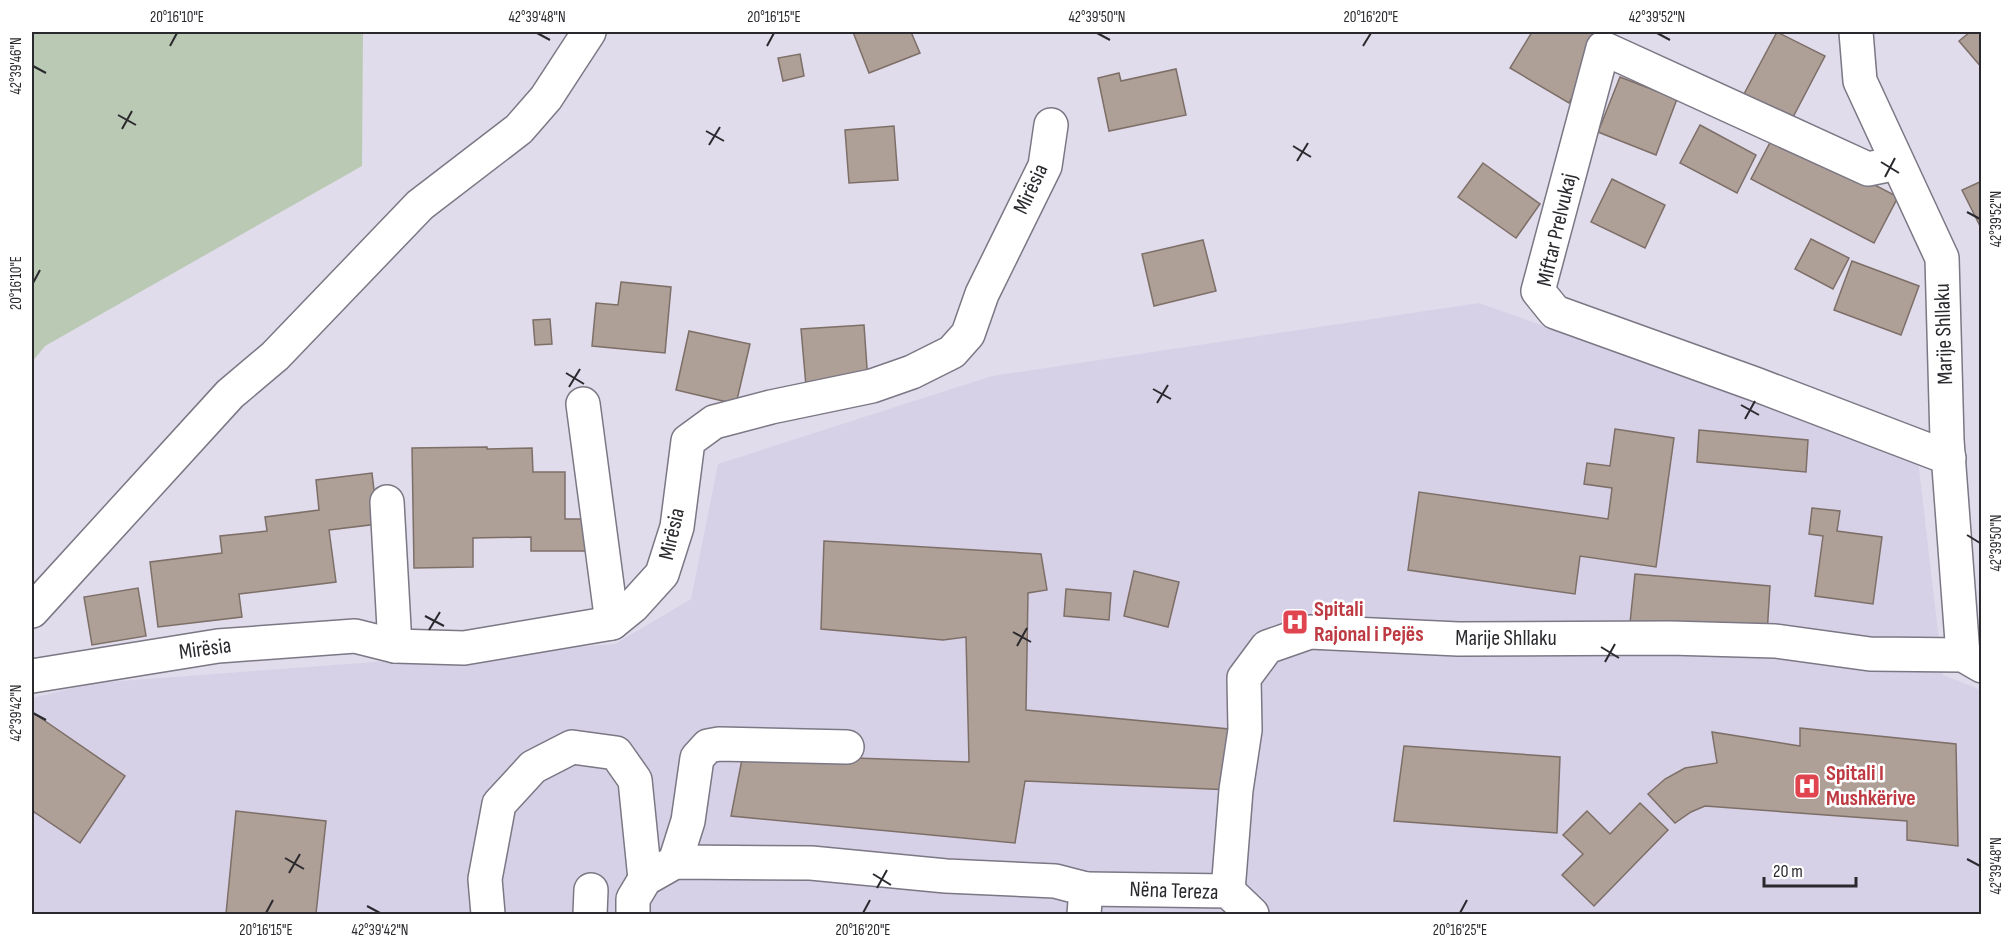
<svg xmlns="http://www.w3.org/2000/svg" width="2013" height="946" viewBox="0 0 2013 946" font-family="'Sofia Sans Condensed',sans-serif">
	<style>
		.built { fill: #d7d1e7 }
		.green { fill: #bac9b3 }
		.building { fill: #ae9f97; stroke: #7d6f68; stroke-width: 1.5 }
		.lines { fill: none; stroke-linecap: round; stroke-linejoin: round }
		.minor-casing { stroke: #7b7784; stroke-width: 36 }
		.minor { stroke: #fff; stroke-width: 33 }
		.ticks { fill: none; stroke: #2a292e; stroke-width: 2 }
		.labels { text-anchor: middle; dominant-baseline: central; stroke-width: 5; stroke-linejoin: round; paint-order: stroke }
		.street-label { font-size: 22px; fill: #2a292e; stroke: #fff }
		.health-label { font-size: 22px; font-weight: bold; fill: #be3a42; stroke: #fff; text-anchor: start }
		.neatline { fill: none; stroke: #2a292e; stroke-width: 2 }
		.ticks-label { font-size: 15px; text-anchor: middle; fill: #2a292e }
	</style>
	<rect width="100%" height="100%" fill="#e0dceb"/>
	<!-- built -->
	<path class="built" d="M1479,303L1918,460L1943,675L1981,690V914H32V698L94,683L615,644L691,599L718,464L992,376Z"/>
	<!-- green -->
	<path class="green" d="M32,32H363L362,166L45,346L32,362Z"/>
	<!-- building -->
	<g class="building">
		<path d="M853,32H911L920,53L869,73Z"/>
		<path d="M1532,32H1611L1569,103L1510,68Z"/>
		<path d="M1777,32L1825,56L1792,119L1744,94Z"/>
		<path d="M1970,32H1982V68L1959,41Z"/>
		<path d="M800,54L804,76L783,81L778,58Z"/>
		<path d="M1176,69L1186,115L1109,131L1098,78L1119,73L1121,81Z"/>
		<path d="M1620,77L1677,99L1656,155L1598,132Z"/>
		<path d="M1700,125L1756,155L1737,193L1680,163Z"/>
		<path d="M894,126L898,180L849,183L845,130Z"/>
		<path d="M1775,133L1898,197L1874,243L1751,179Z"/>
		<path d="M1483,163L1540,204L1516,238L1458,197Z"/>
		<path d="M1612,179L1665,205L1645,248L1591,222Z"/>
		<path d="M1982,181V230L1962,190Z"/>
		<path d="M1811,239L1849,258L1833,289L1795,269Z"/>
		<path d="M1203,240L1216,291L1154,306L1142,254Z"/>
		<path d="M1852,261L1919,286L1901,335L1834,310Z"/>
		<path d="M621,282L671,287L665,353L592,346L596,303L618,305Z"/>
		<path d="M550,319L552,344L535,345L533,320Z"/>
		<path d="M864,325L868,382L806,386L801,329Z"/>
		<path d="M689,331L750,344L736,404L676,390Z"/>
		<path d="M1615,429L1674,438L1656,567L1580,556L1575,594L1408,570L1419,492L1608,519L1612,488L1584,484L1587,463L1610,466Z"/>
		<path d="M1699,430L1808,440L1806,472L1697,462Z"/>
		<path d="M487,447V449L532,448L533,472H565V519H588V551H531V537L473,538V567L414,568L412,448Z"/>
		<path d="M372,473L378,524L329,530L336,582L239,594L242,617L158,627L150,562L222,553L220,536L267,531L265,517L319,510L316,480Z"/>
		<path d="M1812,508L1840,511L1837,531L1882,537L1873,604L1815,596L1823,536L1809,534Z"/>
		<path d="M824,541L1041,554L1047,590L1028,593L1026,710L1240,730L1232,790L1025,781L1015,843L731,816L743,754L969,762L966,637L943,640L821,629Z"/>
		<path d="M1134,571L1179,582L1168,627L1124,616Z"/>
		<path d="M1635,574L1770,586L1767,634L1630,623Z"/>
		<path d="M138,588L146,636L92,645L84,597Z"/>
		<path d="M1066,589L1111,593L1109,620L1064,616Z"/>
		<path d="M32,712L125,776L80,843L34,812L32,817Z"/>
		<path d="M1800,728L1956,744L1958,846L1907,840V821L1705,806L1691,812L1675,823L1648,794L1665,779L1685,768L1717,763L1712,732L1800,746Z"/>
		<path d="M1404,746L1560,757L1557,833L1394,821Z"/>
		<path d="M1640,803L1668,830L1594,906L1562,875L1583,854L1563,835L1587,811L1610,834Z"/>
		<path d="M236,811L326,821L316,914H324H226Z"/>
	</g>
	<g class="lines">
		<defs>
			<g id="minor">
				<path d="M1856,32L1860,81L1942,258L1947,440L1963,655"/>
				<path d="M1897,163L1868,169L1603,48L1538,291L1555,312L1755,384L1949,458"/>
				<path d="M583,404L612,623"/>
				<path d="M387,502L395,646"/>
				<path d="M32,611L230,394L275,356L420,205L519,129L546,98L589,32"/>
				<path d="M32,676L218,646L355,636L395,646L464,648L612,623L633,606L662,574L677,527L688,441L714,422L771,407L872,386L912,372L952,352L968,334L982,294L1045,166L1051,125"/>
				<path d="M675,862L688,821L697,758L708,746L719,744L847,747"/>
				<path d="M1086,889L1228,891L1252,914"/>
				<path d="M1228,891L1236,790L1245,730L1244,678L1267,647L1310,632L1458,639L1670,638L1775,641L1870,654L1963,655L1982,666"/>
				<path d="M488,914L485,879L499,804L533,767L572,747L616,753L635,780L645,879"/>
				<path d="M590,914L591,890"/>
				<path d="M633,914V899L645,879L675,862L811,863L946,876L1055,881L1086,889L1084,914"/>
			</g>
		</defs>
		<!-- minor casing -->
		<use href="#minor" class="minor-casing"/>
		<!-- minor -->
		<use href="#minor" class="minor"/>
	</g>
	<!-- ticks -->
	<path class="ticks" d="M537,33L550,40M1097,33L1110,40M1657,33L1670,40M170,46L177,33M767,46L774,33M1363,46L1371,33M33,66L46,73M118,115L136,125M122,129L132,111M706,131L724,141M709,145L720,127M1293,146L1311,157M1297,161L1308,143M1881,162L1899,173M1885,177L1895,158M1967,212L1980,219M33,283L40,270M566,373L584,384M569,387L580,369M1153,389L1171,399M1157,403L1168,385M1741,405L1759,415M1745,419L1755,401M1967,535L1980,543M425,616L444,626M429,630L440,612M1013,632L1031,642M1017,646L1027,628M1601,647L1619,658M1605,662L1615,644M33,713L46,720M285,858L304,869M1967,859L1980,866M289,873L300,854M873,874L891,885M877,888L887,870M367,906L380,913M266,913L273,900M863,913L870,900M1460,913L1467,900"/>
	<!-- icons -->
	<defs>
		<symbol id="hospital-square" viewBox="-11 -11 22 22"><rect x="-9" y="-9" width="18" height="18" rx="4" fill="#e0444e" stroke="#fff"/><path d="M-5-5h3v3.5h4V-5h3V5h-3V1.5h-4V5h-3Z" fill="#fff"/></symbol>
	</defs>
	<g fill-rule="evenodd">
		<use href="#hospital-square" x="1280" y="607" width="30" height="30"/>
		<use href="#hospital-square" x="1792" y="771" width="30" height="30"/>
	</g>
	<g class="labels">
		<!-- street labels -->
		<g class="street-label">
			<text transform="translate(1031 189) rotate(-65)">Mirësia</text>
			<text transform="translate(1557 230) rotate(-77)">Miftar Prelvukaj</text>
			<text transform="translate(1944 334) rotate(-92)">Marije Shllaku</text>
			<text transform="translate(672 534) rotate(-77)">Mirësia</text>
			<text x="1506" y="638">Marije Shllaku</text>
			<text transform="translate(205 649) rotate(-8)">Mirësia</text>
			<text transform="translate(1174 891) rotate(2)">Nëna Tereza</text>
		</g>
		<!-- health labels -->
		<g class="health-label">
			<text x="1314" y="609">Spitali<tspan x="1314" dy="25">Rajonal i Pejës</tspan></text>
			<text x="1826" y="773">Spitali I<tspan x="1826" dy="25">Mushkërive</tspan></text>
		</g>
	</g>
	<!-- border -->
	<rect width="2013" height="946" fill="none" stroke="#ffffff" stroke-width="66"/>
	<!-- scale -->
	<path d="M1764 877v9h92v-9" fill="none" stroke="#2a292e" stroke-width="3"/>
	<text x="1773" y="877" font-size="18" fill="#2a292e" stroke="#ffffff" stroke-width="4.5" paint-order="stroke">20 m</text>
	<rect x="33" y="33" width="1947" height="880" class="neatline"/>
	<g class="ticks-label">
		<text x="177" y="22">20°16'10"E</text>
		<text x="537" y="22">42°39'48"N</text>
		<text x="774" y="22">20°16'15"E</text>
		<text x="1097" y="22">42°39'50"N</text>
		<text x="1371" y="22">20°16'20"E</text>
		<text x="1657" y="22">42°39'52"N</text>
		<text transform="translate(16 66) rotate(-90)" y="5">42°39'46"N</text>
		<text transform="translate(1996 219) rotate(-90)" y="5">42°39'52"N</text>
		<text transform="translate(16 283) rotate(-90)" y="5">20°16'10"E</text>
		<text transform="translate(1996 543) rotate(-90)" y="5">42°39'50"N</text>
		<text transform="translate(16 713) rotate(-90)" y="5">42°39'42"N</text>
		<text transform="translate(1996 866) rotate(-90)" y="5">42°39'48"N</text>
		<text x="266" y="935">20°16'15"E</text>
		<text x="380" y="935">42°39'42"N</text>
		<text x="863" y="935">20°16'20"E</text>
		<text x="1460" y="935">20°16'25"E</text>
	</g>
</svg>
